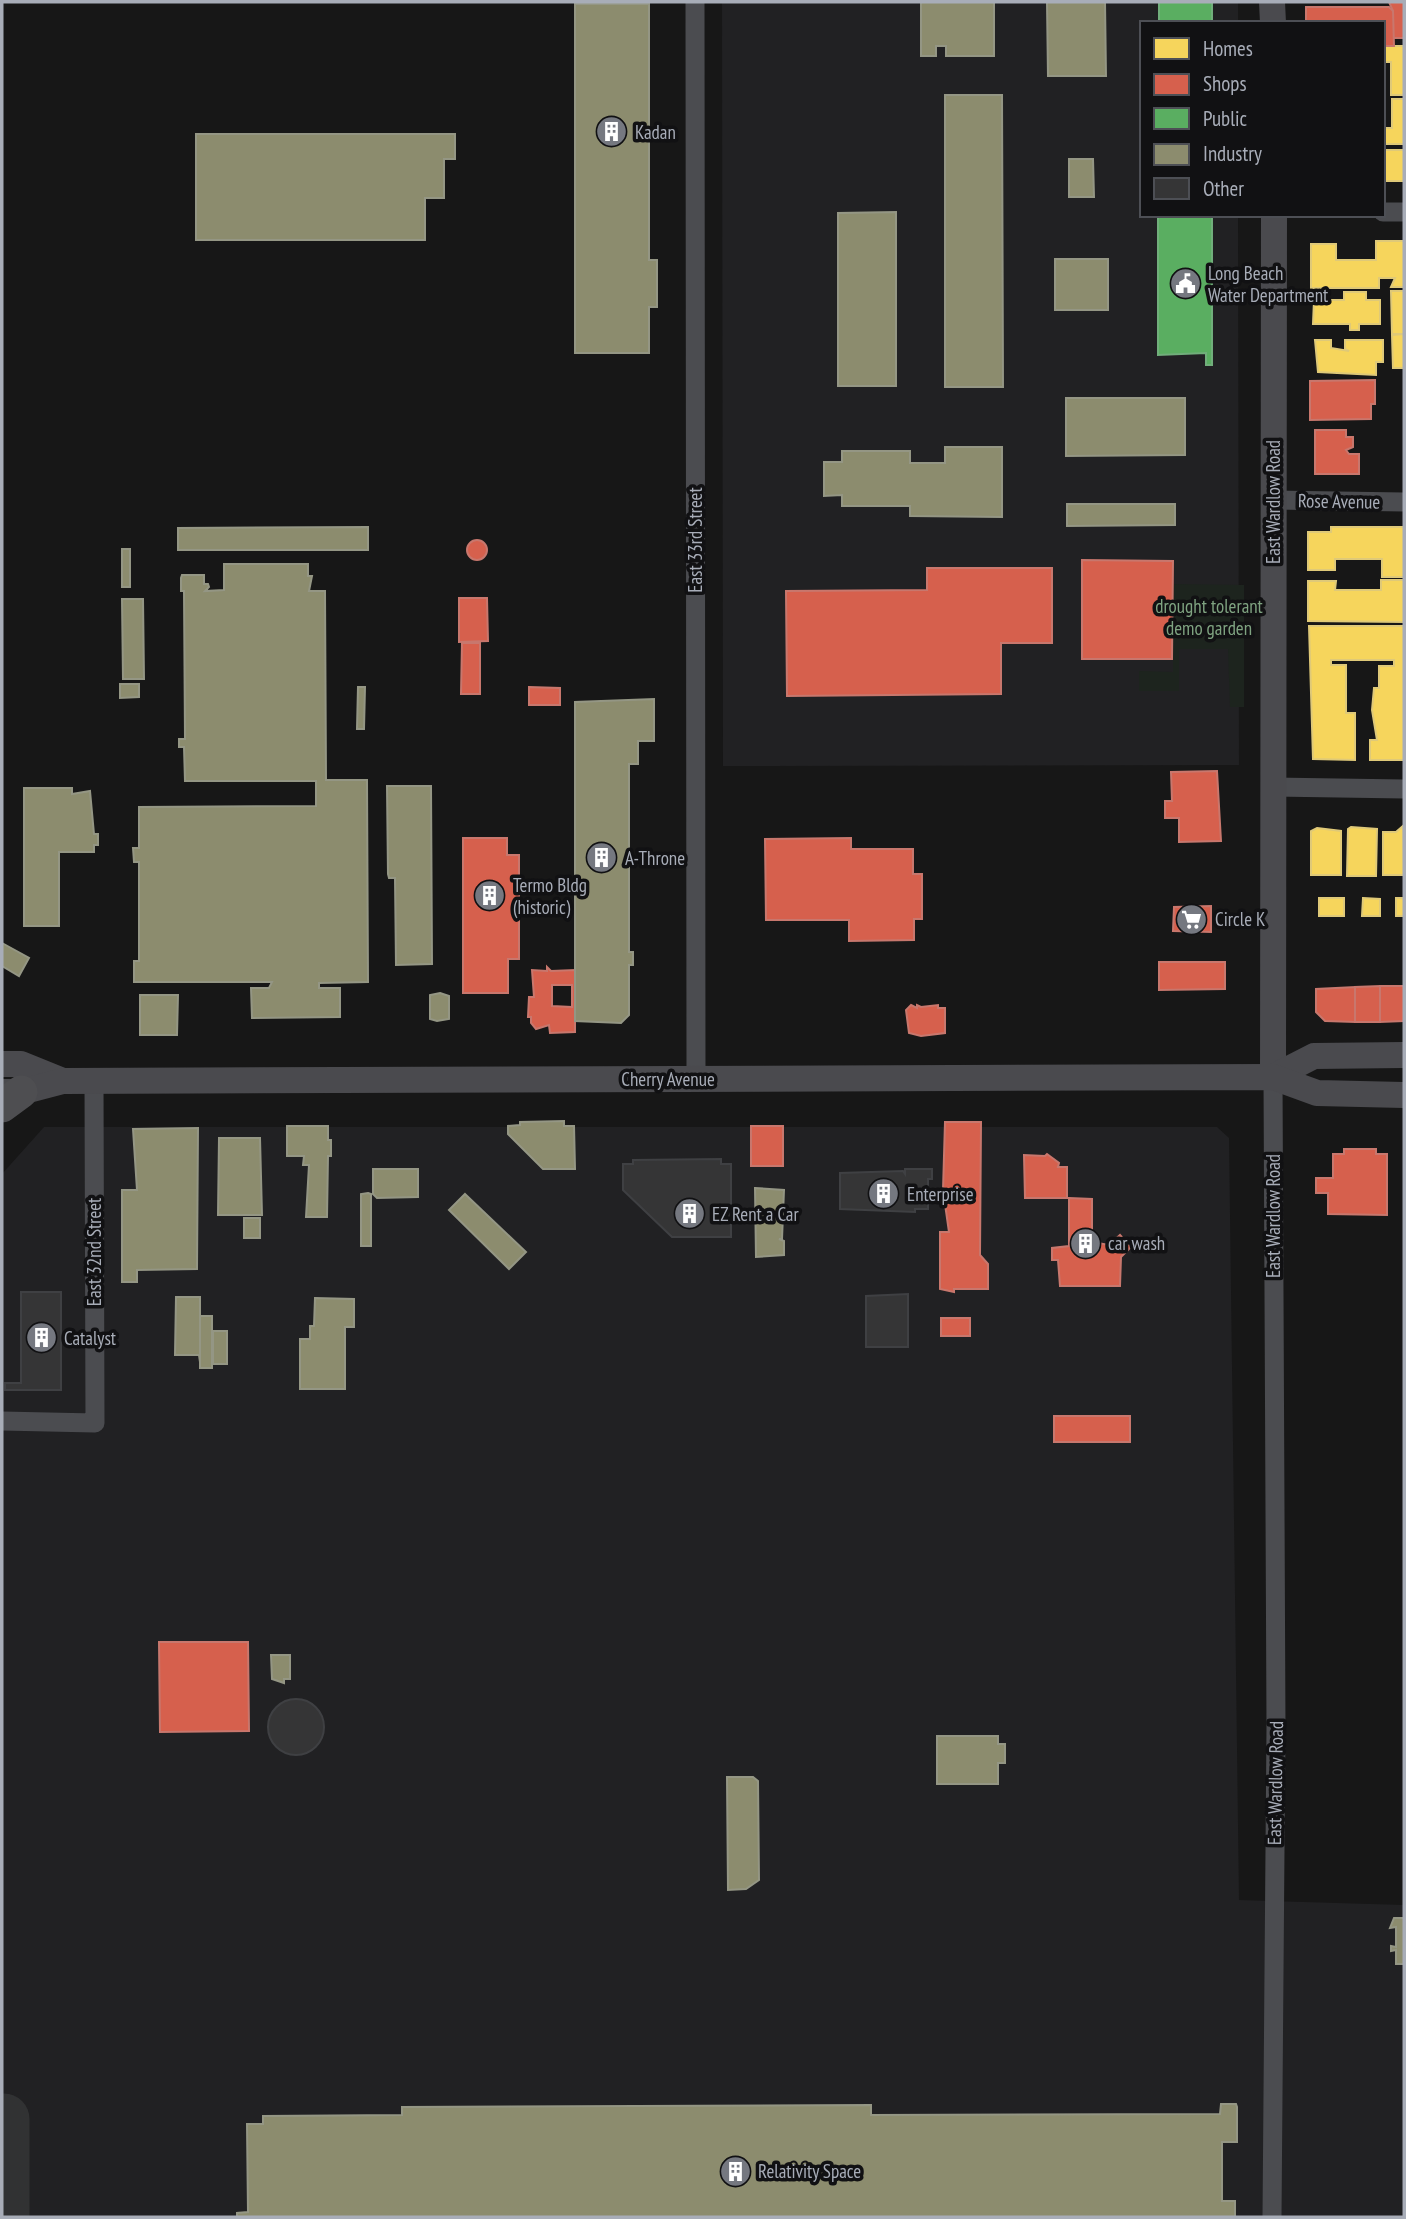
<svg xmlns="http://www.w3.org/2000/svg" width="1406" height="2219" viewBox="0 0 1406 2219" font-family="'PT Sans Narrow',sans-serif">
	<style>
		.built { fill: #212123 }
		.green { fill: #1d241e }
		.homes { fill: #f6d55c; stroke: #dfc978; stroke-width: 2 }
		.shops { fill: #d6604d; stroke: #c8776d; stroke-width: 2; fill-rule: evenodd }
		.public { fill: #5aae61; stroke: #71ae7b; stroke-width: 2 }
		.industry { fill: #8c8c6e; stroke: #949684; stroke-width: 2 }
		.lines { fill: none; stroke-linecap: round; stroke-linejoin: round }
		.taxiway { stroke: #313233; stroke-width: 51 }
		.building { fill: #353536; stroke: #3f4043; stroke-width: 2 }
		.minor { stroke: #4b4c50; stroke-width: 19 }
		.secondary { stroke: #4a4a4e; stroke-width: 26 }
		.motorway { stroke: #4e4e51; stroke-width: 33 }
		.labels { text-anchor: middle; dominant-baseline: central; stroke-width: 7; stroke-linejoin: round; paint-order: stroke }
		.poi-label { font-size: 19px; fill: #a8adb8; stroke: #111113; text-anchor: start }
		.street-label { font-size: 19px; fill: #a8adb8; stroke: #111113 }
		.park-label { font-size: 19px; fill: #7fa381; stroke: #111113 }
	</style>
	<rect width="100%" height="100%" fill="#171717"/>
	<!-- built -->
	<g class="built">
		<path d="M722,2H1238V23H1142V215H1238L1239,765L723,766Z"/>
		<path d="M44,1127H1217L1229,1138L1239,1900L1404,1905V2217H2V1174Z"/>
	</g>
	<!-- green -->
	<path class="green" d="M1173,584L1244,585V707H1230L1228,649H1179V691H1139V671L1173,672Z"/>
	<!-- homes -->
	<g class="homes">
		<path d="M1384,46H1404V95H1391V62H1384Z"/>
		<path d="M1392,99H1404V144H1385V128H1392Z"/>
		<rect x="1383" y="150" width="21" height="31"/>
		<path d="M1376,241H1404V287H1391L1395,278H1379V288H1311V244H1336V260H1376Z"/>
		<path d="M1391,291H1404V334H1392Z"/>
		<path d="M1344,292H1366V300H1380V324H1359V330H1350V324H1313L1314,300H1344Z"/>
		<path d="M1404,334V368H1393L1392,335Z"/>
		<path d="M1315,340H1331V348L1349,351L1345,349V340H1383V362H1376V375L1318,372Z"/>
		<path d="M1331,527H1404V577H1382V559H1335V570H1308V532H1331Z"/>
		<path d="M1381,580H1404V622L1308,621V581H1336L1335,590H1381Z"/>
		<path d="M1309,626H1404V760H1370V740H1377L1372,710L1374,688H1379V666H1394V660H1331V665H1346V713H1355V760L1313,759Z"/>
		<path d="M1403,826L1404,875H1383V832H1396Z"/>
		<path d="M1351,827L1377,829L1376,876H1347L1348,829Z"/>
		<path d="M1317,828L1341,831V875H1311V831Z"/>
		<rect x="1319" y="898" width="25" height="18"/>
		<path d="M1363,898L1380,899V916H1362Z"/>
		<rect x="1396" y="898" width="8" height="18"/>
	</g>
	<!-- shops -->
	<g class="shops">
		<path d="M1389,2H1404V38H1393V11Z"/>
		<path d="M1306,7H1389L1393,11L1394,46H1383V23H1306Z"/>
		<path d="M1375,380V404H1371V419L1310,420V381Z"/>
		<path d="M1315,430H1346V437H1353V447L1346,450L1349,454H1359V474H1315Z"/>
		<circle cx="477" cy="550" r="10"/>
		<path d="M1082,560L1173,561L1172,659H1082Z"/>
		<path d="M927,568H1052V643H1001V694L787,696L786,591L927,590Z"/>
		<path d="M459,598H487L488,641L459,642Z"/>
		<path d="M462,643H480V694H461Z"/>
		<path d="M529,687L560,688V705H529Z"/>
		<path d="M1217,771L1221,841L1179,842V818H1165V801H1172L1171,772Z"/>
		<path d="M463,838H507V855H519V959H508V993H463Z"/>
		<path d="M851,838V849H913V874H922V919H914V940L849,941V920H766L765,839Z"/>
		<path d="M1211,906V932L1173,931L1174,907Z"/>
		<path d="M1159,962H1225V989L1159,990Z"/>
		<path d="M547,967L551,971L575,970V1032L550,1033L549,1025L536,1029L531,1023V1017H528L529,997H534L532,970L547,971ZM552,985H572V1007L552,1006Z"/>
		<path d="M1380,986H1404V1021L1380,1022Z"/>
		<path d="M1380,986V1022H1355V987Z"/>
		<path d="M1355,987V1022L1325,1021L1316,1012V989Z"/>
		<path d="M911,1005L917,1008V1005L921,1007L938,1005V1008H945V1033L921,1036L909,1033L906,1010Z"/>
		<path d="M945,1122H981L980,1255L988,1264V1289H954V1292L940,1289V1232H949L943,1190Z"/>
		<rect x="751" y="1126" width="32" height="40"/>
		<path d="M1344,1149H1376V1154H1387V1215L1328,1214V1193H1316V1178H1333V1154H1344Z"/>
		<path d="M1047,1154L1059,1163L1058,1167H1067V1198H1025L1024,1155L1045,1156Z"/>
		<path d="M1069,1198L1092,1199V1242L1109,1245L1120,1235L1131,1247L1121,1257L1120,1286H1060L1058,1260H1052V1248L1069,1246Z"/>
		<rect x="941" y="1318" width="29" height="18"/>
		<rect x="1054" y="1416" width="76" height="26"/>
		<path d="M159,1642H248L249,1731L160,1732Z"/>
	</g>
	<!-- public -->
	<g class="public">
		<rect x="1159" y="2" width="53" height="21"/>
		<path d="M1158,215H1212V365H1206V353L1158,355Z"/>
	</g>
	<!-- industry -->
	<g class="industry">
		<path d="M921,2H994V56H946V46H936V56H921Z"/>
		<path d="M1047,2H1105L1106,76H1048Z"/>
		<path d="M575,4H649V260H657V307H649V353H575Z"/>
		<path d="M945,95H1002L1003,387H945Z"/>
		<path d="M196,134H455V159H444V198H425V240H196Z"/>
		<path d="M1069,159H1093L1094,197H1069Z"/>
		<path d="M896,212V386H838V213Z"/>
		<rect x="1055" y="259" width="53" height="51"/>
		<path d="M1066,398H1185V455L1066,456Z"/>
		<path d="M945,447H1002V517L910,516V506H842V495L824,496V462H842V451H910V463H945Z"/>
		<path d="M1067,504H1175V525L1067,526Z"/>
		<path d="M368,527V550H178V528Z"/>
		<rect x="122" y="549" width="8" height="38"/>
		<path d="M224,564H308V576H312L309,591H325L326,780H367L368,982L319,983V988H340V1017L252,1018L251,988H269L272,982H134V961H139V862H134L133,848H139V807L316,806V781H185L184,747H179V739H185L184,591H181V578L182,575H204V584H208L209,587L205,591L224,590Z"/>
		<path d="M122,599H143L144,679H123Z"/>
		<path d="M120,684H139V697L120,698Z"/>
		<path d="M358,687H365L364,729H357Z"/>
		<path d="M654,699V741H638V764H629V952H633V965H629V1015L621,1023L575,1021V702Z"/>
		<path d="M387,786H431L432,964L396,965L395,878H389L388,874Z"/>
		<path d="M24,788H72V794L90,791L94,834H98V845H94V852H59V926H24Z"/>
		<path d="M2,943L29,958L19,976L2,966Z"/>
		<path d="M440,993L449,996V1019L437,1021L430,1019V995Z"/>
		<path d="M140,995H178L177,1035H140Z"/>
		<path d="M564,1121V1126H574L575,1169H543L508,1134V1126L520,1125V1122Z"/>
		<path d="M287,1126H328V1140H331V1156H328L327,1217H306L309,1165H303L304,1156H287Z"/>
		<path d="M198,1128L197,1269L137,1270V1282H122V1190H137L133,1129Z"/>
		<path d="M219,1138H260L262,1215H218Z"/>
		<path d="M373,1169H418V1197L377,1198L373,1194Z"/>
		<path d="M755,1188L784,1190L782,1239H779L784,1241V1255L756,1257Z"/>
		<path d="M368,1193L371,1194V1246H361V1194Z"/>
		<path d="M465,1194L526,1252L509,1269L449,1210Z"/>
		<rect x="244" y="1218" width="16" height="20"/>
		<path d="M176,1297H200V1362L199,1355H175Z"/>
		<path d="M315,1298L354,1299V1327H345V1389H300V1339H310V1326H314Z"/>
		<rect x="200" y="1316" width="12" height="52"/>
		<rect x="213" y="1331" width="14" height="33"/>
		<path d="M271,1655H290V1679H284V1683L272,1679Z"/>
		<path d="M937,1736H998V1744H1005V1763H998V1784H937Z"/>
		<path d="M727,1777H753L758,1781L759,1880L746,1889L728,1890Z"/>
		<path d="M1394,1918H1404V1964H1396V1950L1391,1951V1946L1396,1947V1927L1390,1928Z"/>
		<path d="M1221,2104H1236L1237,2107V2142H1222V2201H1235V2217H237V2213L248,2212L247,2124H263V2116L402,2115V2107L871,2105V2115L1220,2114Z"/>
	</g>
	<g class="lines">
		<!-- taxiway -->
		<path class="taxiway" d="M4,2119V2217"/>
	</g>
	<!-- building -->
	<g class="building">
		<path d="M721,1159V1164H731V1237H672L623,1190V1164H633V1160Z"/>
		<path d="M905,1169H932V1179H928V1209H915V1212L840,1209V1173L903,1171L905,1174Z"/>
		<path d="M21,1292H61V1390H5V1383H21Z"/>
		<path d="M908,1294V1347H866V1296Z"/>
		<circle cx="296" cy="1727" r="28"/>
	</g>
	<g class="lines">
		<!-- minor -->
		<g class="minor">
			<path d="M695,2L696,1079"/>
			<path d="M1383,212H1404"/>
			<path d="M1273,500L1404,502"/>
			<path d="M1273,787L1404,789"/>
			<path d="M2,1421L95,1423L94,1081"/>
			<path d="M1272,2217L1276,1727L1273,1077"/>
		</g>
		<!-- secondary -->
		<g class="secondary">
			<path d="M1272,2L1273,23"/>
			<path d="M2,1064H21L63,1081"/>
			<path d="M1273,1077L1274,215"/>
			<path d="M1273,1077L1314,1056L1404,1055"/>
			<path d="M3,1092H21L63,1081L1273,1077L1317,1093L1404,1095"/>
		</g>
		<!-- motorway -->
		<path class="motorway" d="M2,1106L21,1092"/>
	</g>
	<!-- icons -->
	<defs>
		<symbol id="building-disc" viewBox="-11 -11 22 22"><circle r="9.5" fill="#757880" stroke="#111113"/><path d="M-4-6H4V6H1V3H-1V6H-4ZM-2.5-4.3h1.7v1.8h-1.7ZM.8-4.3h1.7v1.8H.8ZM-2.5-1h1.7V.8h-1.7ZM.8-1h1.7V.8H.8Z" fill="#fff"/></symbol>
		<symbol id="civic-disc" viewBox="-11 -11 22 22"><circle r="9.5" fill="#757880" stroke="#111113"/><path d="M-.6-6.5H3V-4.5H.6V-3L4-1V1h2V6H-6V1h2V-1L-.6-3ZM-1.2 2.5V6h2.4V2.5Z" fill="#fff"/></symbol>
		<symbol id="supermarket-disc" viewBox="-11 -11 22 22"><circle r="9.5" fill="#757880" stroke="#111113"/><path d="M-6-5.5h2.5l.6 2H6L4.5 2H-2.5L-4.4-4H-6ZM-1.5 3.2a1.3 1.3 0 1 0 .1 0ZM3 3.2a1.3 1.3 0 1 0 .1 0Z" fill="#fff"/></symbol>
	</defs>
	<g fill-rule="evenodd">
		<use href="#building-disc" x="594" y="114" width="35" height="35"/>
		<use href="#civic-disc" x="1168" y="266" width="35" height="35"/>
		<use href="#building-disc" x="584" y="840" width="35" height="35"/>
		<use href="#building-disc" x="472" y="878" width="35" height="35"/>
		<use href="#supermarket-disc" x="1174" y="902" width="35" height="35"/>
		<use href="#building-disc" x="866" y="1176" width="35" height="35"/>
		<use href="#building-disc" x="672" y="1196" width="35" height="35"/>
		<use href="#building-disc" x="1068" y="1226" width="35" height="35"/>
		<use href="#building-disc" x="24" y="1320" width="35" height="35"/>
		<use href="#building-disc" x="718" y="2154" width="35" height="35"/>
	</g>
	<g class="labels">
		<!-- poi labels -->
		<g class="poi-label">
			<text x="635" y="132">Kadan</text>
			<text x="1208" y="273">Long Beach<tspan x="1208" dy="22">Water Department</tspan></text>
			<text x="625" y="858">A-Throne</text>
			<text x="513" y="885">Termo Bldg<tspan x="513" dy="22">(historic)</tspan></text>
			<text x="1215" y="919">Circle K</text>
			<text x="907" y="1194">Enterprise</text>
			<text x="712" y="1214">EZ Rent a Car</text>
			<text x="1108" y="1243">car wash</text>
			<text x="64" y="1338">Catalyst</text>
			<text x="758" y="2171">Relativity Space</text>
		</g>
		<!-- street labels -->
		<g class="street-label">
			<text transform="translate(1339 501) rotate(1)">Rose Avenue</text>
			<text transform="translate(1273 502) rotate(-90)">East Wardlow Road</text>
			<text transform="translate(695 540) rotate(-90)">East 33rd Street</text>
			<text x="668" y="1079">Cherry Avenue</text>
			<text transform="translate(1273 1216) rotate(-90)">East Wardlow Road</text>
			<text transform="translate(94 1252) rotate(-90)">East 32nd Street</text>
			<text transform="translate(1275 1783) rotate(-89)">East Wardlow Road</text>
		</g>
		<!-- park labels -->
		<g class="park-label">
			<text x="1209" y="606">drought tolerant<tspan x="1209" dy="22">demo garden</tspan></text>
		</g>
	</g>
	<!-- border -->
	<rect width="1406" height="2219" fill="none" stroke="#a8adb8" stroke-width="7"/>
	<!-- legend -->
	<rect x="1140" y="21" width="245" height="196" fill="#111113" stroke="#4d4f55" stroke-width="2"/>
	<rect x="1154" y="38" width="35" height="21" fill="#f6d55c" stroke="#4d4f55" stroke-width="2"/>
	<text x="1203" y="56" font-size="21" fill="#a8adb8">Homes</text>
	<rect x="1154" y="74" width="35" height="21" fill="#d6604d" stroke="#4d4f55" stroke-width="2"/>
	<text x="1203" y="91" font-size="21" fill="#a8adb8">Shops</text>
	<rect x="1154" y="108" width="35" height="21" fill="#5aae61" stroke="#4d4f55" stroke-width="2"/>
	<text x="1203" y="126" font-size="21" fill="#a8adb8">Public</text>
	<rect x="1154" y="144" width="35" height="21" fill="#8c8c6e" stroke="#4d4f55" stroke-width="2"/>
	<text x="1203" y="161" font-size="21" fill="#a8adb8">Industry</text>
	<rect x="1154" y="178" width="35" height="21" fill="#353536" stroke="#4d4f55" stroke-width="2"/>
	<text x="1203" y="196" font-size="21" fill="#a8adb8">Other</text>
</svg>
